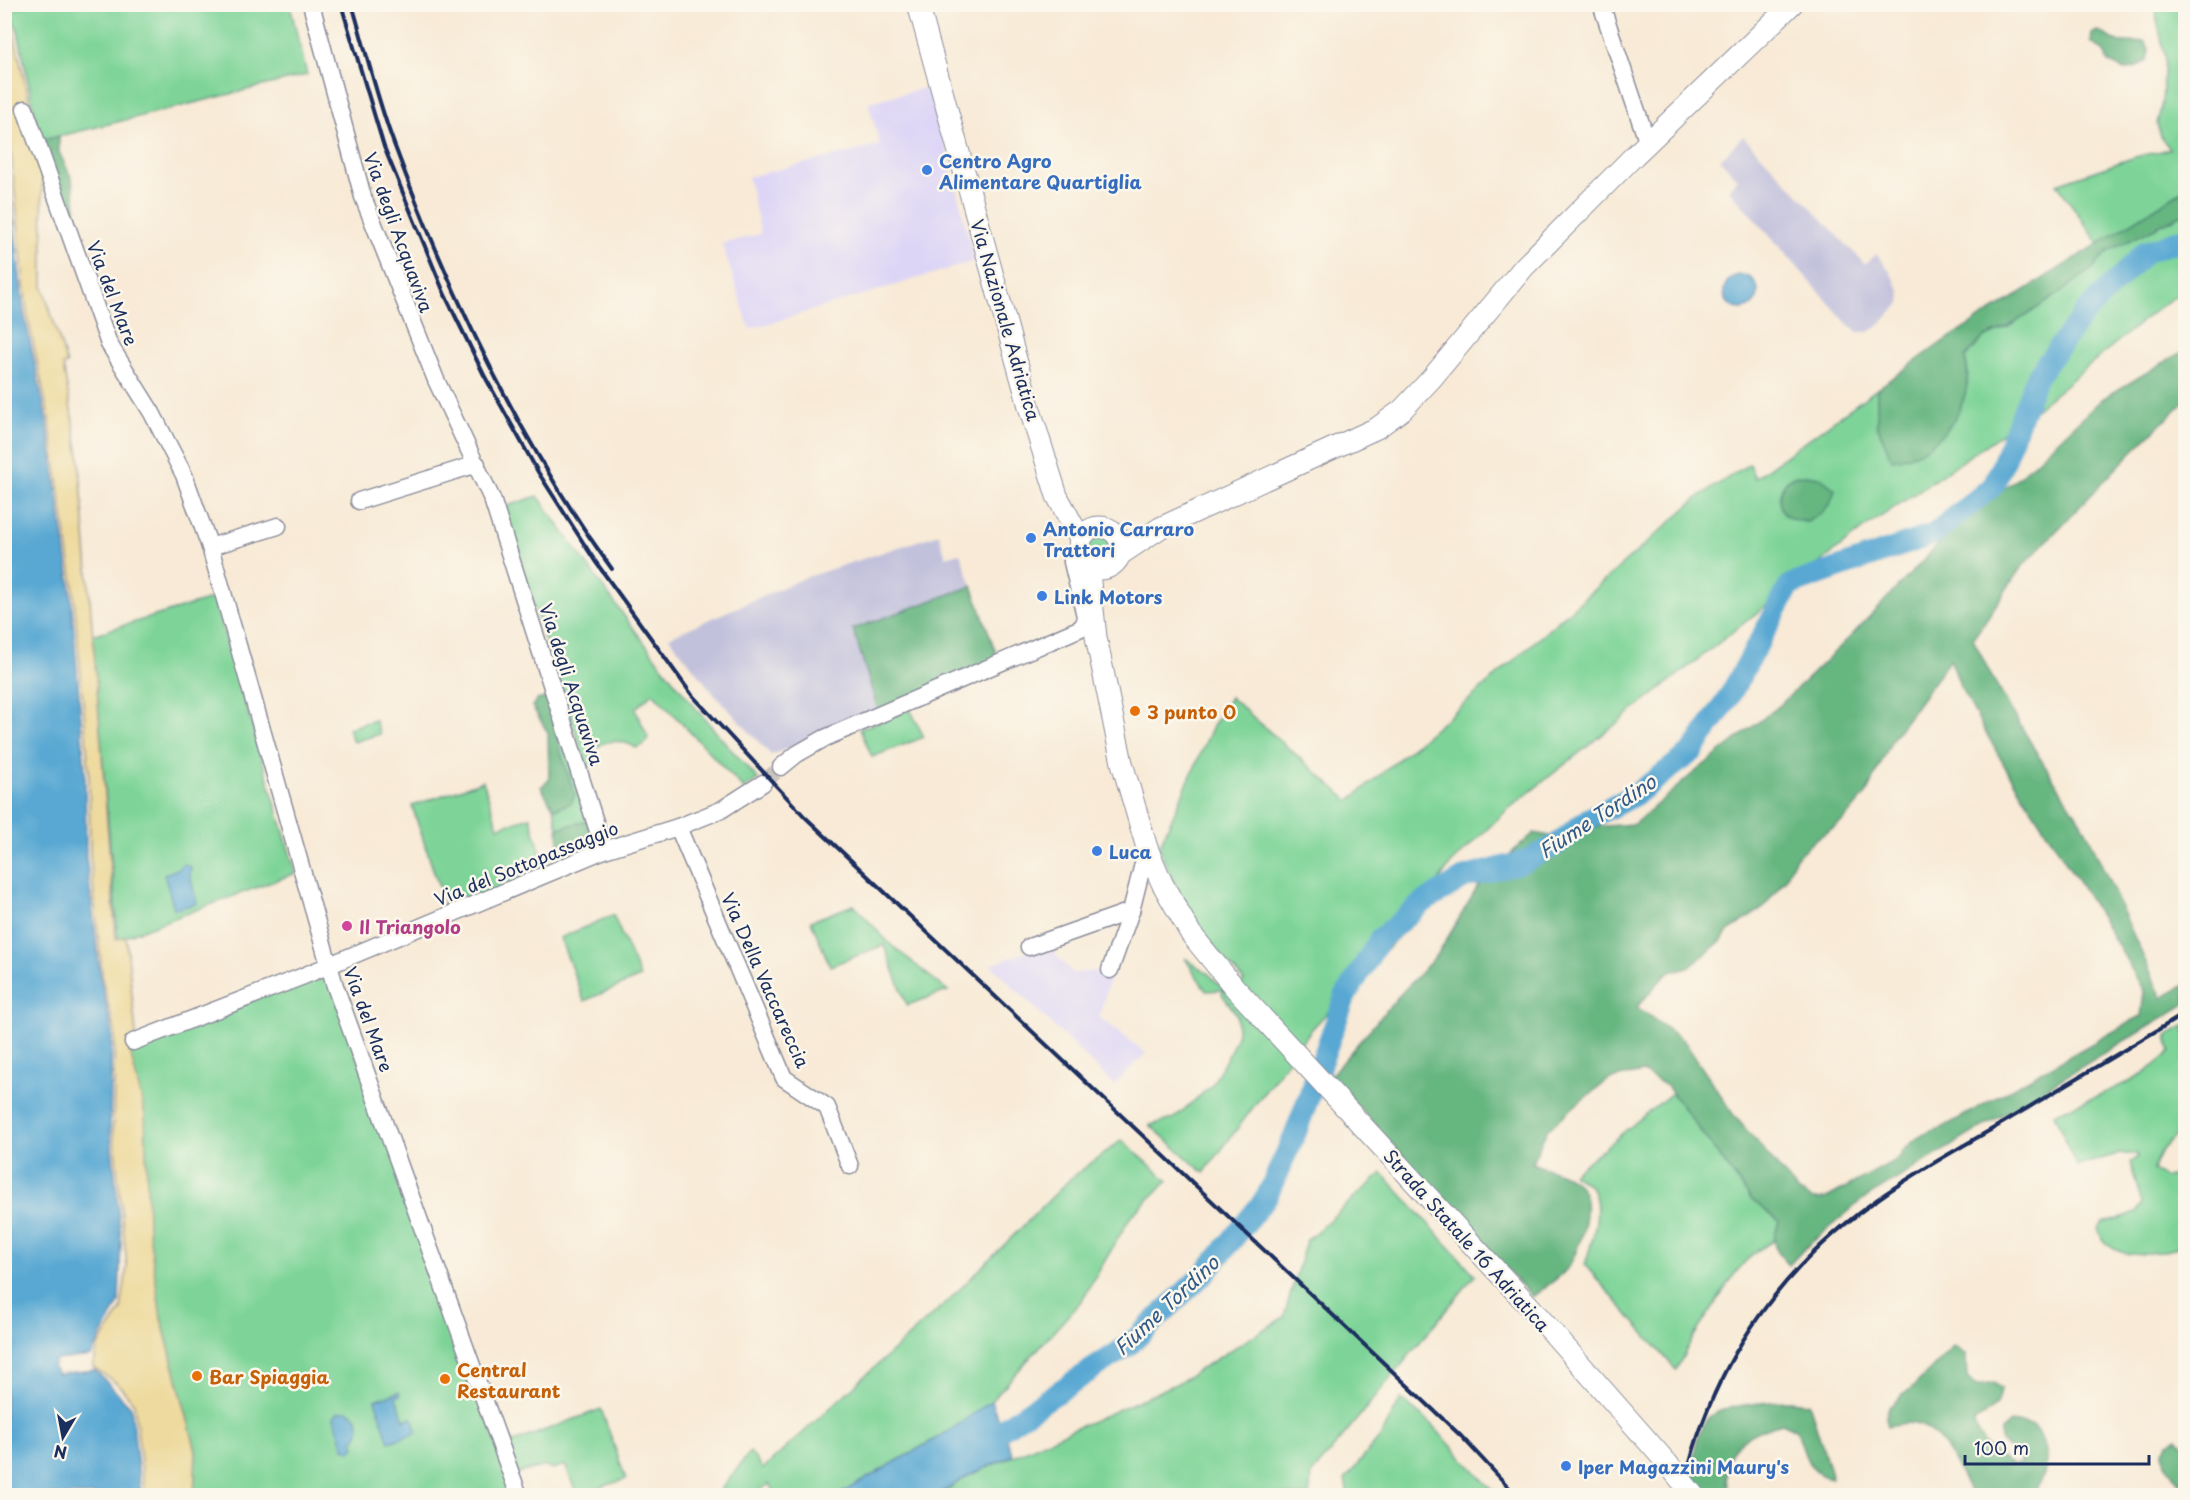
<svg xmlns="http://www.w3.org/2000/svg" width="2190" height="1500" viewBox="0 0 2190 1500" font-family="'Playpen Sans',sans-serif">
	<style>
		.built { fill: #ddd5f6 }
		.industrial { fill: #c2c1dc }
		.green { fill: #7ed498; stroke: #4c827b; stroke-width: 1.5 }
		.forest { fill: #66b680; stroke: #40726f; stroke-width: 1.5; fill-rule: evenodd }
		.sand { fill: #eeda9e; stroke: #84847e; stroke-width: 1.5 }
		.water { fill: #59a8d3; stroke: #3a6c98; stroke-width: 1.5 }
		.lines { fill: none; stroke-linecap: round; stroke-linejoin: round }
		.river { stroke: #59a8d3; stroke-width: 22 }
		.minor-tunnel { stroke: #ccc5be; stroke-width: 16; stroke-dasharray: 16 8; stroke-linecap: butt }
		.minor-casing { stroke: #8a8c9a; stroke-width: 19 }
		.major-casing { stroke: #8a8c9a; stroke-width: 23 }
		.minor { stroke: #fff; stroke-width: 16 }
		.major { stroke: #fff; stroke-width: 21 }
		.rail { stroke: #1b2f5e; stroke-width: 4 }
		.major-bridge-casing { stroke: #8a8c9a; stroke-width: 23; stroke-linecap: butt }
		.major-bridge { stroke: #fff; stroke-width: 21 }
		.shop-dot { fill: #3f7fe0; stroke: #fbf7ec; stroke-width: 2 }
		.food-dot { fill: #e8710a; stroke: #fbf7ec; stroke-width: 2 }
		.hotel-dot { fill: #d1479c; stroke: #fbf7ec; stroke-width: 2 }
		.labels { text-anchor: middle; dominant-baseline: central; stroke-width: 5; stroke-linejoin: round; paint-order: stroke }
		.shop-label { font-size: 18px; font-weight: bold; fill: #366cbe; stroke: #fbf7ec; text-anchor: start }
		.street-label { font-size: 18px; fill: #1b2f5e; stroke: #fbf7ec }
		.food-label { font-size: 18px; font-weight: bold; fill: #c56008; stroke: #fbf7ec; text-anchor: start }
		.hotel-label { font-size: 18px; font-weight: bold; fill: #b23c85; stroke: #fbf7ec; text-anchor: start }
		.water-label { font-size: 20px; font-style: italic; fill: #315987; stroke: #fbf7ec }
	</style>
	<rect width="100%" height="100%" fill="#fbf7ec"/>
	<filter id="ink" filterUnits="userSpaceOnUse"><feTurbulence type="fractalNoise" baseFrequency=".0167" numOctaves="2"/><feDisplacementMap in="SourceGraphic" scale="12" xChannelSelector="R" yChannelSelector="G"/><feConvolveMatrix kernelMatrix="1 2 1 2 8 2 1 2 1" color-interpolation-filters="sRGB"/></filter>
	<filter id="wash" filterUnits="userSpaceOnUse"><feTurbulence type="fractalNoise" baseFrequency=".008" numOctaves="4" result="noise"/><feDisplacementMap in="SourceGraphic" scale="24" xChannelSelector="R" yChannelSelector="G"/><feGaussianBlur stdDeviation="1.35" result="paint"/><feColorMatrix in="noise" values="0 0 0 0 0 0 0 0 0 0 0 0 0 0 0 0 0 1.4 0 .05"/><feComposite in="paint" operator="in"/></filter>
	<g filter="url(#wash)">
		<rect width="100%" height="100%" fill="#f8ead6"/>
		<!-- built -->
		<g class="built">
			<path d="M930,87L975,261L750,329L722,244L761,234L748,177L880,145L868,102Z"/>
			<path d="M1050,943L1056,955L1073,973L1112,970L1099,1017L1146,1053L1114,1085L991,965Z"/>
		</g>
		<!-- industrial -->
		<g class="industrial">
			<path d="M1743,136L1865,264L1877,254L1890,272L1900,291L1901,303L1876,328L1868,332H1857L1846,322L1729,190L1738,179L1720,160Z"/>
			<path d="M939,534L946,557L960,553L972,586L853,629L879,713L771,755L713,693L669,637L804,578Z"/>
		</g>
		<!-- green -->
		<g class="green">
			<path d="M31,4L290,5L307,75L40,141L18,31L9,11Z"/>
			<path d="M2154,5H2185V189L2099,244L2057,184L2135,157L2170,149L2161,137L2157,124L2162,103L2165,57Z"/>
			<path d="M2185,213V290L2158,308L2029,415L1863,529L1507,810L1450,865L1400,935L1311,1030L1204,1173L1150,1125L1173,1119L1211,1086L1230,1052L1237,1036V1015L1222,994L1223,990L1206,991L1185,958L1209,974L1229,995L1244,981C1204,938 1179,903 1159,847L1212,728L1230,697L1349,801L1471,698L1701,495L1749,464L1755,478L1877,389V425L1947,429C1961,404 1973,386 1965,358L1983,338L2008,327L2056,296L2094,267L2108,251Z"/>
			<path d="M538,496C608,595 675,690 758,779L744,789L653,693L635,709L648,737L645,744L636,748C622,739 604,738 592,752V762L598,764L587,767L501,508Z"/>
			<circle cx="1100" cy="547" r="16"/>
			<path d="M214,598L296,873L118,939L92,635Z"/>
			<path d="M910,709L924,737L872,757L860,729Z"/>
			<path d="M375,720L380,734L353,742L348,728Z"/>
			<path d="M554,720L591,820L558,828L554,809L564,806L569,779L556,738Z"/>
			<path d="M483,781L498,827L530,817L546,870L447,911L412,806Z"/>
			<path d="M854,905L890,944L948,991L907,1005L884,945L830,966L811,921Z"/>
			<path d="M613,915L640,977L584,1001L560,938Z"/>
			<path d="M327,972L515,1495H194L196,1451L161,1318L148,1227L129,1047Z"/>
			<path d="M2185,1025V1125L2160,1152L2153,1170L2165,1178L2185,1168V1252L2184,1246C2155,1255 2111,1265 2098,1229L2103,1223L2136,1213L2142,1204L2130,1162L2137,1158V1154H2118L2077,1166L2054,1114C2090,1098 2144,1081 2171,1051L2167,1036Z"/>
			<path d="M1672,1093L1752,1200L1779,1221L1774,1240L1752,1254L1736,1272L1692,1339L1676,1370L1585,1265C1591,1245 1606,1202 1589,1185C1584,1181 1577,1178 1572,1174Z"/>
			<path d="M1122,1140L1168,1181L1131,1216L1082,1300L991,1401L949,1431L838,1495H766L773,1490L769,1484L752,1495L716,1496L750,1452L763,1469L953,1296L1071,1178Z"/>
			<path d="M1382,1173L1475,1275L1312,1474L1309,1495L938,1496L968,1476L1178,1383L1284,1317L1306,1241Z"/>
			<path d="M1401,1399L1432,1425L1497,1495H1348L1345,1480L1380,1437Z"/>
			<path d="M601,1409L626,1479L577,1495L565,1465L552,1469L546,1466L517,1473L506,1445Z"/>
		</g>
		<!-- forest -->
		<g class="forest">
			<path d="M2098,31L2120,43L2144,41L2149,49L2147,60L2137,67L2124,70L2108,62L2104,52L2091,42L2092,33Z"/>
			<path d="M59,136V152L72,179L76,208L62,212L40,141Z"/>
			<path d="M2185,189V213L2108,251L2094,267L2056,296L2008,327L1983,338L1965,358C1978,403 1938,456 1892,460L1877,425V389L1941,343Z"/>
			<path d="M2185,352V401L2133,451L2020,569L1973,639L1993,679L2038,755L2086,830L2162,998L2185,985V1004L1862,1200L1804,1249L1789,1265C1771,1247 1772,1244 1779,1221L1752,1200L1667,1086L1643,1072L1610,1079L1578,1103L1547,1130L1532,1163C1547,1170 1570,1173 1581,1188C1595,1205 1578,1256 1565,1271C1556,1281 1542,1289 1532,1297L1330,1076L1396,999L1438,954L1483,878L1534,833L1576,841L1592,827L1634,824L1691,775L1780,705L1851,636L1970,511L2017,479L2102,399L2178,354ZM1950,659L1962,690L2007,770L2106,925L2144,991L2141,1016L1942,1128C1923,1132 1909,1141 1899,1158L1825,1199H1813L1799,1192L1733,1114L1684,1041L1637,1007L1667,973L1691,966L1722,940L1728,931L1762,909L1785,880L1796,857L1816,839L1842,822L1866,794L1893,738Z"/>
			<path d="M1807,475L1819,477L1835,489C1831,507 1822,514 1807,522C1801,521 1793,520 1788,517C1774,507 1778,484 1793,477C1796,475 1803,475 1807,475Z"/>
			<path d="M972,586L999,661L879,713L853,629Z"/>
			<path d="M550,697L556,738L575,795L571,803L554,809L541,787L549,780L548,733L532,706L537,700Z"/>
			<path d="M591,820L599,846L565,860L559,845L558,828Z"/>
			<path d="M1954,1346L1966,1355L1967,1378L1977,1386L1994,1383L2001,1388C2000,1407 1990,1412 1974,1421C1975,1439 1997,1457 2013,1465L2021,1463L2018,1456L2001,1442V1430L2010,1422L2032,1425C2054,1452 2049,1468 2034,1495H1974C1968,1491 1965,1483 1962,1476C1943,1443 1930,1412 1887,1427L1886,1416L1889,1407L1916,1384Z"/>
			<path d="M1791,1401L1809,1403L1832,1478C1808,1476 1803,1450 1797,1430L1782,1423C1742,1434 1718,1448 1730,1495H1704L1689,1475C1694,1459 1696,1430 1709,1417C1722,1405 1773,1401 1791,1401Z"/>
			<path d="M2177,1438L2185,1448V1490L2165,1465L2163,1452L2169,1442Z"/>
		</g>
		<!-- sand -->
		<path class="sand" d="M4,5H7L42,156L43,288L67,364L63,365L79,455L116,939L126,937L136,1034L129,1047L145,1114L148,1227L161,1318L196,1451L194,1495H145L134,1403L118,1384L93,1367L98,1346L121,1310L127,1266L113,1128L115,1032L103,982L90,855L89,772L73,584L49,418L27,313L10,142L5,126Z"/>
		<!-- water -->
		<g class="water">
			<path d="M4,136L24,313L47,421L70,583L85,771L86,856L101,982L112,1030L110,1126L121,1239L119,1302L91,1356L56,1360L53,1367L58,1374L95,1370L131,1407L141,1495H5Z"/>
			<circle cx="1741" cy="292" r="17"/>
			<path d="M184,864L191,867L190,875L197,904L174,909L164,874L178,869Z"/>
			<path d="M399,1392L400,1395L396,1397L404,1420L412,1418L417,1433L389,1442L375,1400Z"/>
			<path d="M991,1401L1013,1455L968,1476L938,1495H838L949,1431Z"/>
			<path d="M348,1411C361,1416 363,1432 353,1441L355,1447L351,1451L344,1448L334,1417L338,1412Z"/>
		</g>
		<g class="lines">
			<!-- river -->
			<path class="river" d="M978,1445L1129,1345L1206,1272L1266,1198L1296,1132L1345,997L1380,939L1422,903L1466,877L1523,862L1556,845L1588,819L1635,795L1692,752L1729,697L1790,585L1934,534L1994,485L2037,376L2083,315L2145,252L2186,238"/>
		</g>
	</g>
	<g filter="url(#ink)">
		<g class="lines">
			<!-- minor-tunnel -->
			<path class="minor-tunnel" d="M763,783L781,767"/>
			<defs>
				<g id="minor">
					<path d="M311,4L363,197L436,380L492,499L604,850"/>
					<path d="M1601,4L1648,144"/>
					<path d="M25,109L109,344L152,413L184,475L210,547L335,986L519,1496"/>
					<path d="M359,501L477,464"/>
					<path d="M210,547L278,526"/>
					<path d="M781,767L797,754L825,738L1081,628L1086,620L1072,562L1081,556"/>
					<path d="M678,827L784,1078L827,1107L850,1166"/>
					<path d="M1029,947L1131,911L1147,848"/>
					<path d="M1110,970L1131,911"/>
					<path d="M133,1042L301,977L604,850L678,827L721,810L763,783"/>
				</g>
				<g id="major">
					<path d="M918,4L1030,410L1057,496L1081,540"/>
					<circle cx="1100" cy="548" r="21"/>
					<path d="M1121,554L1160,528L1377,428L1402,410L1432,378L1524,267L1634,156L1792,4"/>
					<path d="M1088,564L1096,637L1122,763L1147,848L1162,883L1191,934L1235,988L1531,1308L1667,1463"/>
				</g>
			</defs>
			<!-- minor casing -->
			<use href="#minor" class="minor-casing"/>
			<!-- major casing -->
			<use href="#major" class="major-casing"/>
			<!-- minor -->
			<use href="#minor" class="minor"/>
			<!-- major -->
			<use href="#major" class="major"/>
			<!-- rail -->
			<g class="rail">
				<path d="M341,4L384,147L445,295L484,375L538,472L595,561L692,695L805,817L1461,1436L1517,1496"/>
				<path d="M352,4C366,51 377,99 394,144C449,292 518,440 612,569"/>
				<path d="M1682,1496C1708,1368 1778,1268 1885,1194C1920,1170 1957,1149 1994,1128C2058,1090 2122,1051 2186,1013"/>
			</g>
			<defs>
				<path id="major-bridge" d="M1667,1463L1694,1496"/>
			</defs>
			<!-- major-bridge casing -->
			<use href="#major-bridge" class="major-bridge-casing"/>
			<!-- major-bridge -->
			<use href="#major-bridge" class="major-bridge"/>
		</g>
	</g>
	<!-- markers -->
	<g class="shop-dot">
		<circle cx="927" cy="170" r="6"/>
		<circle cx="1031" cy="538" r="6"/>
		<circle cx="1042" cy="596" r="6"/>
		<circle cx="1097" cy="851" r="6"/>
		<circle cx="1566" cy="1466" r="6"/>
	</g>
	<g class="food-dot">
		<circle cx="1135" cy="711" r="6"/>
		<circle cx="197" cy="1376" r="6"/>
		<circle cx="445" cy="1379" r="6"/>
	</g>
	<circle class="hotel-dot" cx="347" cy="926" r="6"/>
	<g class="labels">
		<!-- shop labels -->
		<g class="shop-label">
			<text x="939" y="160">Centro Agro<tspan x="939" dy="21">Alimentare Quartiglia</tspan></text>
			<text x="1043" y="528">Antonio Carraro<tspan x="1043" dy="21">Trattori</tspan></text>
			<text x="1054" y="596">Link Motors</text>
			<text x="1109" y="851">Luca</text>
			<text x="1578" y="1466">Iper Magazzini Maury's</text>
		</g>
		<!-- street labels -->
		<g class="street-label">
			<text transform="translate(399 232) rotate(70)">Via degli Acquaviva</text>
			<text transform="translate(113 293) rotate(69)">Via del Mare</text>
			<text transform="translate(1006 320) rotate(74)">Via Nazionale Adriatica</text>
			<text transform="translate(572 684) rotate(72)">Via degli Acquaviva</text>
			<text transform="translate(526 863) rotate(-22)">Via del Sottopassaggio</text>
			<text transform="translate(766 980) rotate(66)">Via Della Vaccareccia</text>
			<text transform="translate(369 1019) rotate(70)">Via del Mare</text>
			<text transform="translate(1467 1240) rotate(48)">Strada Statale 16 Adriatica</text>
		</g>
		<!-- food labels -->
		<g class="food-label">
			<text x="1147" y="711">3 punto 0</text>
			<text x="457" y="1369">Central<tspan x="457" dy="21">Restaurant</tspan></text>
			<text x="209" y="1376">Bar Spiaggia</text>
		</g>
		<!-- hotel labels -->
		<g class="hotel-label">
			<text x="359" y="926">Il Triangolo</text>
		</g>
		<!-- water labels -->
		<g class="water-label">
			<text transform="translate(1597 816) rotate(-33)">Fiume Tordino</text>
			<text transform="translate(1166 1305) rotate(-43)">Fiume Tordino</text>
		</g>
	</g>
	<!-- margin -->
	<rect width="2190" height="1500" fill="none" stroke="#fbf7ec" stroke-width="24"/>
	<!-- north arrow -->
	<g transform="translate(63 1437) rotate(190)" stroke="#fbf7ec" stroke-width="4.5" paint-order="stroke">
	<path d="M0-4.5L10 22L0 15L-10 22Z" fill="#1b2f5e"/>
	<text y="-9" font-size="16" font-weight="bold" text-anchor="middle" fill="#1b2f5e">N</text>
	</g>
	<!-- scale -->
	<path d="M1965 1455v9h184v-9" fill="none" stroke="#1b2f5e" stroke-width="3"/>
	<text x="1974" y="1455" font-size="18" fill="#1b2f5e" stroke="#fbf7ec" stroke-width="4.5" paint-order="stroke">100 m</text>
</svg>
